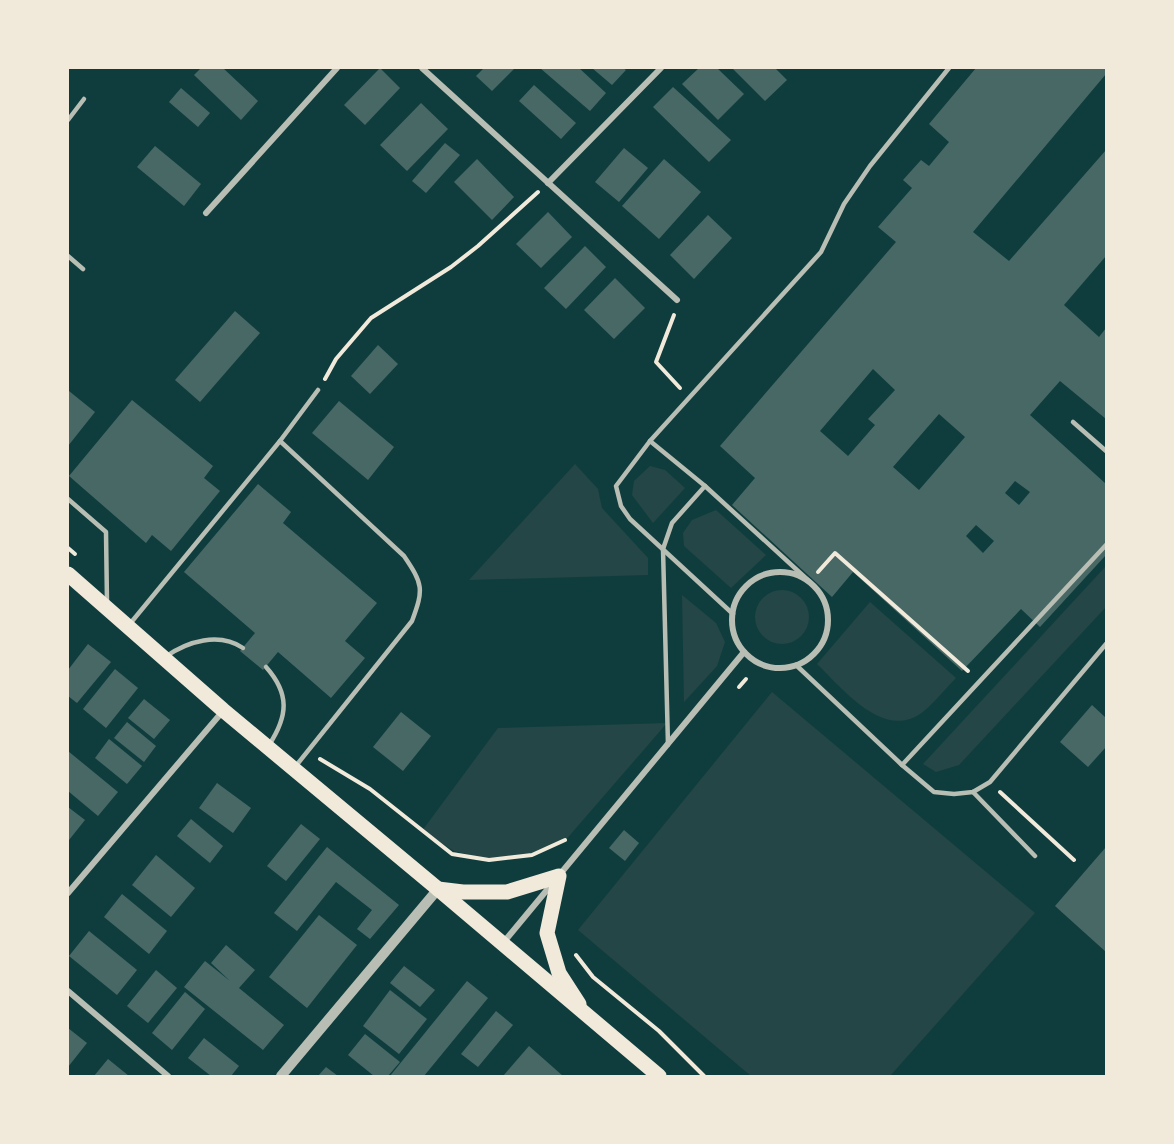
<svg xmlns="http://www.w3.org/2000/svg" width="1174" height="1144" viewBox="0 0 1174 1144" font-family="Quicksand,sans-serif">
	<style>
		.green { fill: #244646 }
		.building { fill: #486865; fill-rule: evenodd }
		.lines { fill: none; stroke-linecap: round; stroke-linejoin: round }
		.path { stroke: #f1e9da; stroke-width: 4 }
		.service { stroke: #b8beb3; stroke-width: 4.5 }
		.minor { stroke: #b8beb3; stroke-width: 6 }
		.tertiary { stroke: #b8beb3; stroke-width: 10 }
		.primary { stroke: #f1e9da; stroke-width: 15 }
	</style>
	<rect width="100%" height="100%" fill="#0f3d3e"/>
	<!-- green -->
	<g class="green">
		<path d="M575,464L598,489L602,508L648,558V575L469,580Z"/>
		<path d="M650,466L665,470L685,488L653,523L632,495L634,481Z"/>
		<path d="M716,510L766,555L731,588L684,546L683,533L692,520Z"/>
		<path d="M1106,566V607L959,765L936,772L923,764Z"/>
		<circle cx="782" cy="617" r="27"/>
		<path d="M682,595L716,623L725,642L717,666L684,702Z"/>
		<path d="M870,602L956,678C945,689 935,702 924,711C885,743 843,689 817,664Z"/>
		<path d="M772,692L1035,913L890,1076H751L578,930Z"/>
		<path d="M667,723L564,842L532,855L489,860L454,851L422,831L498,728Z"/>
	</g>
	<!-- building -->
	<g class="building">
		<path d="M201,68H223L258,101L241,120L194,75Z"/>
		<path d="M380,68L400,88L365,125L344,105Z"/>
		<path d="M484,68H515L492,91L476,76Z"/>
		<path d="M540,68H579L606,93L590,111Z"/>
		<path d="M592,68H623L626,70L612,85Z"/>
		<path d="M699,68H717L744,94L718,120L682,84Z"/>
		<path d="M732,68H775L787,80L765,101Z"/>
		<path d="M976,68H1106V74L973,232L1009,261L1106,150V256L1064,305L1099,337L1106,328V419L1060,381L1030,415L1106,484V555L1040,627L1021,609L962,671L853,572L832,597L732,505L755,478L720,446L896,242L878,227L912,188L903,180L921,160L929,166L949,142L929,124ZM873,369L895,390L868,419L875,425L848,456L820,431ZM939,414L965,437L919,490L893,467ZM1015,481L1030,492L1019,505L1005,493ZM976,525L994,541L983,553L966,536Z"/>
		<path d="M534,85L576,123L561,139L519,101Z"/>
		<path d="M673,87L731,140L709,162L653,107Z"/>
		<path d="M181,88L210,113L198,127L169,102Z"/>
		<path d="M421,103L448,129L407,171L380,145Z"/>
		<path d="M445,143L460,155L426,193L412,181Z"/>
		<path d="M155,146L201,184L184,206L137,167Z"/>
		<path d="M624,148L648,168L619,202L595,182Z"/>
		<path d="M477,159L514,197L492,220L454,182Z"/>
		<path d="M664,159L701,192L659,239L622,206Z"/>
		<path d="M548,212L572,237L541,268L516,244Z"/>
		<path d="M708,215L732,238L694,279L670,255Z"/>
		<path d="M585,246L606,267L566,309L544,288Z"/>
		<path d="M615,278L645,308L614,339L584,310Z"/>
		<path d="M235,311L260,333L200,402L175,380Z"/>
		<path d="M378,345L398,364L370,394L351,376Z"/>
		<path d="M69,391L95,412L68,446V392Z"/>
		<path d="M132,400L213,466L204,478L220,491L171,551L152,535L146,543L69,476Z"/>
		<path d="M339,401L394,447L368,480L312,433Z"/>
		<path d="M258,484L291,512L283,523L377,603L345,641L365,658L331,698L278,652L263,670L240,651L255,633L184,572Z"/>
		<path d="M88,644L111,662L77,703L68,696V670Z"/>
		<path d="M115,669L138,688L106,728L83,709Z"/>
		<path d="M144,699L170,720L154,739L128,718Z"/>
		<path d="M1092,705L1106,718V747L1088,767L1060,742Z"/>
		<path d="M401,712L431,736L403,771L373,747Z"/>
		<path d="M127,722L156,746L144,762L114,738Z"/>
		<path d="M109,739L142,766L127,784L95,758Z"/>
		<path d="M68,751L118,792L98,816L68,791Z"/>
		<path d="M217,783L251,808L233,833L199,808Z"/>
		<path d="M68,807L85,820L69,840L68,839Z"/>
		<path d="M191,819L223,846L210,863L177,836Z"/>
		<path d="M301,824L320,839L286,881L267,866Z"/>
		<path d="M624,830L639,843L625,861L609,848Z"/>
		<path d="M327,847L399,905L370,939L357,929L372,910L336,882L297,931L274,913Z"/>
		<path d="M1106,847V952L1055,906Z"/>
		<path d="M156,855L195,888L171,917L132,885Z"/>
		<path d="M122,894L167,931L149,954L104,917Z"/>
		<path d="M319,915L357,945L307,1008L269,977Z"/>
		<path d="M89,931L137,970L117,995L69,956Z"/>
		<path d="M226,945L255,970L239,988L284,1025L263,1050L184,987L205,961L230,981L211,963Z"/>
		<path d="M404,966L435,990L420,1007L390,983Z"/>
		<path d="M156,970L177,988L148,1023L127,1006Z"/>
		<path d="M467,981L488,998L424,1076H390Z"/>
		<path d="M390,990L427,1019L399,1054L363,1026Z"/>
		<path d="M185,992L205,1009L172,1050L152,1033Z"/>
		<path d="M496,1011L513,1025L478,1067L461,1054Z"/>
		<path d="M68,1028L87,1043L68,1067Z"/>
		<path d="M365,1034L400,1062L388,1076H374L348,1055Z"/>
		<path d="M204,1038L239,1066L231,1076H211L188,1058Z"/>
		<path d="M529,1046L563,1076H503Z"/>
		<path d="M108,1059L129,1076H94Z"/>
		<path d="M326,1067L338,1076H318Z"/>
	</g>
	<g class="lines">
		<!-- path -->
		<g class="path">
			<path d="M674,315L656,362L680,388"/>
			<path d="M325,379L336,359L371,318L451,267L478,246L538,192"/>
			<path d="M68,548L75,554"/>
			<path d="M818,572L835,553L968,671"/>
			<path d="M739,687L746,679"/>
			<path d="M320,759L370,789L452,854L489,860L532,855L565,840"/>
			<path d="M1000,792L1074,860"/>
			<path d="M576,955L593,977L659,1031L704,1076"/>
		</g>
		<!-- service -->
		<g class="service">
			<path d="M68,120L84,99"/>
			<path d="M68,256L83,269"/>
			<path d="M1073,422L1106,451"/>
			<path d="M280,441L404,556C423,584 424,589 412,621L295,767"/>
			<path d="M650,441L705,486L809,581"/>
			<path d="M68,499L106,532L107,603"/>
			<path d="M733,614L630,519L621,506L616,486L650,441L821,252L844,204L870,166L949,68"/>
			<path d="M129,625L280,441L318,390"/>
			<path d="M165,657C188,641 219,632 243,648"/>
			<path d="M796,665L902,765L934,792L954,794L973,792L990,782L1106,644"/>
			<path d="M266,667C290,694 288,716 269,745"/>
			<path d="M668,745L663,549L672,523L705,486"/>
			<path d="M902,765L1106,545"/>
			<path d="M973,792L1035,856"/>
		</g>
		<!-- minor -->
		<g class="minor">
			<path d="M422,68L677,300"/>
			<path d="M548,183L661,68"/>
			<path d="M206,213L337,68"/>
			<circle cx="780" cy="620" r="48"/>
			<path d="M68,893L223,711"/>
			<path d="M503,943L744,652"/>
			<path d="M68,991L168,1076"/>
		</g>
		<!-- tertiary -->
		<path class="tertiary" d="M281,1076L438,889"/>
		<!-- primary -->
		<g class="primary">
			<path d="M68,574L223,710L438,889L659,1076"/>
			<path d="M438,889L463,892H507L559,876L547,933L559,973L579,1004"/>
		</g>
	</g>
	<!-- border -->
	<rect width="1174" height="1144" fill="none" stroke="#f1e9da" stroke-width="138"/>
</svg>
